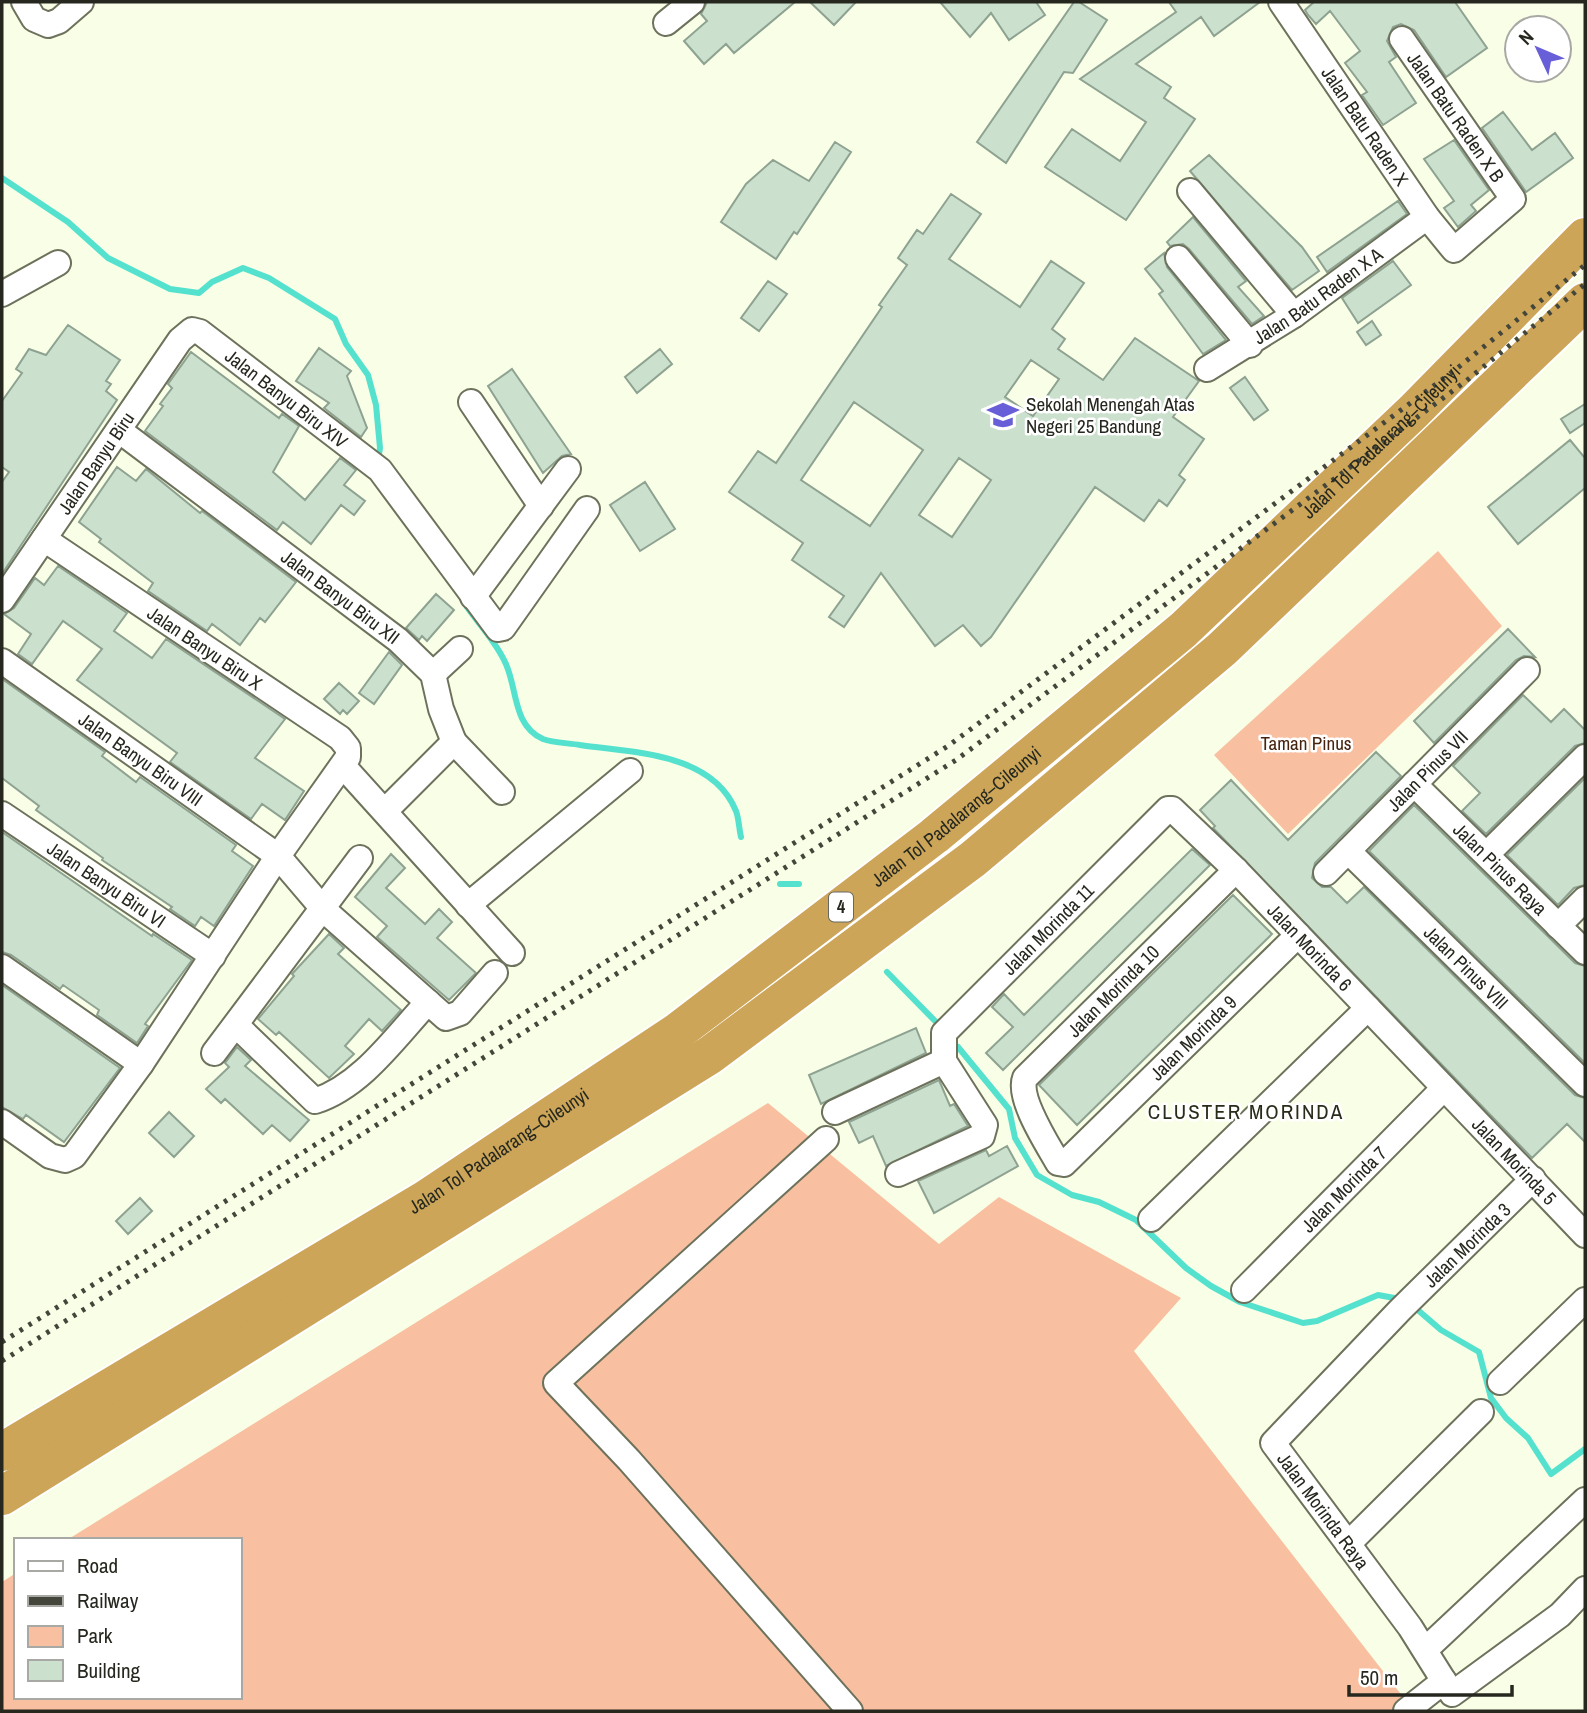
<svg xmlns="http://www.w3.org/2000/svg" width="1587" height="1713" font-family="'Archivo Narrow',sans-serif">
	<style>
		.green { fill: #f8c0a0 }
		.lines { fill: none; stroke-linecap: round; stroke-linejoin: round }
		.stream { stroke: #54e1ce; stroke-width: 6 }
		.building { fill: #cce0ce; stroke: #8ea291; stroke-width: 2; fill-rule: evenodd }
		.minor-casing { stroke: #6d725c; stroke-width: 28 }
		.motorway-casing { stroke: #fff; stroke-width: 42 }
		.minor { stroke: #fff; stroke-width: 24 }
		.motorway { stroke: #cca558; stroke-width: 38 }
		.rail { stroke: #44463b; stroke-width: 5; stroke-dasharray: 3.5 7; stroke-linecap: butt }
		.labels { text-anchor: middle; stroke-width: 5; stroke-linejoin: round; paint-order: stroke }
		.shield { fill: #fff; stroke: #676862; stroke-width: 2 }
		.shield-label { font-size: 18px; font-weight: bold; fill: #26281f }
		.street-label { font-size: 19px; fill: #26281f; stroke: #fff }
		.poi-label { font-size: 19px; fill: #26281f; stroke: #fff; text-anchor: start }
		.park-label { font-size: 19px; fill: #46240f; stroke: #fff }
		.neighbourhood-label { font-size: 21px; letter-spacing: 2px; fill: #282c19; stroke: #fff }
	</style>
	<rect width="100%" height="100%" fill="#f9fee6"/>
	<!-- green -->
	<path class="green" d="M1438,551L1502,626L1288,834L1214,755Z
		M768,1103L939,1244L999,1197L1181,1298L1134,1351L1414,1711H2V1582L16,1573V1697H240V1540H67Z"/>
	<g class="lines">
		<!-- stream -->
		<path class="stream" d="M2,178L68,222L108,258L170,289L199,293L212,282L243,268L269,278L335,319L346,344L368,375L376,405L380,448L378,460
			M467,607C479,624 495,641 504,660C518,685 511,725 543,739C553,743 569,743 580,745C632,753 712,752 736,811C739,819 739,829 741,837
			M780,884H799
			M887,972L937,1023
			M958,1047L1009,1109L1015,1138L1037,1175L1072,1195L1099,1202L1136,1220L1186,1268L1211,1286L1240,1302L1303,1323L1317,1321L1378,1295L1400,1299
			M1412,1305L1441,1330L1479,1352L1491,1398L1506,1418L1528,1438L1551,1474L1585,1449"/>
	</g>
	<!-- building -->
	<path class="building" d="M707,2H795L734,53L726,44L704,64L684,41L707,21L701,14Z
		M810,2H856L834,25Z
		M940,2H1036L1045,15L1009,40L991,13L970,37Z
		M1074,2H1079L1107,20L1073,73L1064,72L1006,163L977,142Z
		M1169,2H1260L1214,36L1201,17L1136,64L1171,87L1164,98L1195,119L1126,220L1045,167L1072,129L1120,161L1146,122L1080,79L1176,12Z
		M1314,2H1455L1487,48L1446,77L1414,30L1401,24L1393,27L1387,41L1396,57L1389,62L1416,103L1383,125L1362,95L1367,92L1345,63L1360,51L1330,11L1316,24L1308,15L1305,10Z
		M1503,112L1532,150L1555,133L1573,158L1526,192L1482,128Z
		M1454,140L1489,190L1471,205L1476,211L1458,227L1444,208L1454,201L1424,159Z
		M835,142L851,152L797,234L794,232L776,259L721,222L746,184L773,160L809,181Z
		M1209,155L1302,247L1319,271L1292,290L1190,171Z
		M951,194L981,214L949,259L1020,307L1051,261L1084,283L1052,329L1065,339L1058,349L1103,380L1135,338L1199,381L1173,417L1204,439L1179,475L1185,480L1167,506L1159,500L1144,521L1095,487L991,637L981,646L963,625L935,646L881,573L844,627L829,617L844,596L792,560L803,543L729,492L758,451L776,463L882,307L879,305L907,265L898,258L917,230L923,234ZM1031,360L1059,379L1033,416L1005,397ZM854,402L923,450L870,526L801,480ZM959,458L991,480L952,537L919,515Z
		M1398,201L1407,214L1327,272L1317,257Z
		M1193,217L1246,281L1238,287L1264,316L1252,324L1189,249L1183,244L1170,246L1167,242Z
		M1164,253L1167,267L1226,340L1203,354L1159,294L1163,291L1145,269Z
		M1393,261L1411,285L1358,323L1342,298Z
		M768,281L787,294L759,331L741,318Z
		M1372,321L1381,335L1366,345L1357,332Z
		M68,325L120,360L106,381L111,384L106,391L117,400L2,574V482L9,472L2,467V401L22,373L16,369L29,349L46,355Z
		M319,348L351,371L347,376L367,428L361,437L324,408L329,403L296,381Z
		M660,349L672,364L637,393L625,377Z
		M191,352L279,418L282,414L299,426L273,472L305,500L340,458L356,470L344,485L365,501L354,515L341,505L311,544L283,522L277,530L145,431L163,406L160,404L172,388L168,384Z
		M512,369L571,454L562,456L543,473L488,386Z
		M1245,377L1268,410L1254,420L1230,388Z
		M1585,404V423L1570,433L1561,419Z
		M1570,440L1585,458V488L1518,544L1488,507Z
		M117,467L136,481L146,469L200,513L202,511L296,582L265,622L260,618L240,645L212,624L207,631L148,591L153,583L99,542L101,539L79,522Z
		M645,482L675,529L640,551L610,505Z
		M58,566L127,613L114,631L152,658L166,639L285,719L255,758L304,791L285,820L262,804L251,819L170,762L177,753L77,680L102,649L63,621L32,664L18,654L31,634L4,614L14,608L35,578L44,585Z
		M436,594L454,610L427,641L422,636L419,640L406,628Z
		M1508,629L1535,657L1524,656L1516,660L1434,743L1414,721Z
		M389,652L402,665L374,704L359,693Z
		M2,679L105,752L102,756L136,782L140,777L236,845L232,851L253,866L214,926L201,917L195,926L170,909L172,907L102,860L103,858L36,810L39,806L2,778Z
		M339,683L359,701L347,714L343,710L340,714L324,699Z
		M1523,695L1551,722L1564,709L1585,730V743L1575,746L1486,834L1462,811L1480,793L1453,766Z
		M1376,752L1401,776L1315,863L1312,878L1322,887H1331L1347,903L1364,887L1575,1095L1585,1098V1142L1567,1124L1532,1158L1213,828L1215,826L1200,810L1231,780L1288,840Z
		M1585,778V885L1574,888L1558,905L1507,855Z
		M1414,805L1575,963L1585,966V1063L1369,851Z
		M2,832L152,936L153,934L192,960L145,1024L148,1026L137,1043L97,1015L99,1010L63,985L60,989L11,955L2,952Z
		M1192,849L1210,865L1003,1070L986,1053L1013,1027L992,1007L1004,994L1024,1015Z
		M391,854L405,868L386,888L425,924L439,909L452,922L437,938L476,973L449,1000L377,937L387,926L355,897Z
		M1233,895L1272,934L1077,1125L1039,1085Z
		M329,934L344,948L338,954L401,1010L382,1031L369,1019L345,1046L354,1054L329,1078L279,1032L276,1035L258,1019L294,976L292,974Z
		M2,985L120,1068L64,1142L26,1115L23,1119L2,1107Z
		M916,1028L926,1053L821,1104L809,1075Z
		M237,1047L251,1060L245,1066L309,1120L290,1141L272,1125L263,1134L225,1099L221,1103L206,1089L229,1067L225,1063Z
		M939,1080L950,1106L954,1104L968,1126L886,1166L873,1136L859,1143L849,1122Z
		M169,1112L194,1136L174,1157L149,1133Z
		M1007,1146L1018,1166L934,1213L918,1181L986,1150L989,1156Z
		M140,1198L152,1211L128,1234L116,1221Z"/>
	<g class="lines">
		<defs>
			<g id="minor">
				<path d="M24,2L34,19L48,25L59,21L81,2"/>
				<path id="s1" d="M1281,2L1427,217L1454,250L1513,199L1402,39"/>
				<path d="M666,23L692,2"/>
				<path d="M1190,191L1294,315"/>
				<path d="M1178,258L1250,345"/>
				<path d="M2,294L58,263"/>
				<path id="s2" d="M1207,369L1294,315L1427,217"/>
				<path d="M471,402L541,506"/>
				<path id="s3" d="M120,431L398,640L433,674L441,709L454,742L393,803"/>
				<path d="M473,597L568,469"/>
				<path id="s4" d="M2,600L180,340L192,330L200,332L380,470L498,629L503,628L587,509"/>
				<path id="s5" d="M2,661L278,856L324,910L446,1018L460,1013L495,973"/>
				<path d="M433,674L460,649"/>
				<path d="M454,742L502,792"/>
				<path d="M344,767L512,953"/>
				<path id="s6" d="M1414,784L1585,952"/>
				<path id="s7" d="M2,814L213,956"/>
				<path id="s8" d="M1348,851L1585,1084"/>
				<path d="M1487,854L1585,757"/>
				<path id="s9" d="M1236,870L1025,1078C1017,1098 1048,1145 1058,1163L1064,1164L1298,935"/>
				<path id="s10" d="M1326,873L1527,670"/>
				<path d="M468,905L630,771"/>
				<path d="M1558,926L1585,899"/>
				<path d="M2,967L141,1064"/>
				<path d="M236,1025L315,1101C362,1086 396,1036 428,1002"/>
				<path d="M214,1053L360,858"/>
				<path id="s11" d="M944,1061V1033L1168,809H1172L1236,870L1585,1235"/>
				<path d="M835,1112L944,1061L985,1125L982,1136L898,1174"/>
				<path d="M2,1122L50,1156L65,1160L74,1156L141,1064L278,856L348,757V748L340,738L44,539"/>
				<path d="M826,1139L556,1383L629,1460L850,1711"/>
				<path id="s12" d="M1533,1179L1400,1310L1273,1443L1410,1627L1452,1694L1560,1615L1585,1589"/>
				<path d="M1151,1219L1368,1008"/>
				<path id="s13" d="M1244,1290L1444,1088"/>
				<path d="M1500,1382L1585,1300"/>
				<path d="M1348,1544L1481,1412"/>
				<path d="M1425,1650L1585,1500"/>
				<path d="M1406,1711L1444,1681"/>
			</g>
			<g id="motorway">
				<path id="s14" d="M2,1452L426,1199L677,1032L934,836L1183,630L1414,411L1585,237"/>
				<path d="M2,1496L710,1055L973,859L1222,649L1585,302"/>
			</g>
		</defs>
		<!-- minor casing -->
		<use href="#minor" class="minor-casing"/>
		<!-- motorway casing -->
		<use href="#motorway" class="motorway-casing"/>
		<!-- minor -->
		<use href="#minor" class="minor"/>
		<!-- motorway -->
		<use href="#motorway" class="motorway"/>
		<!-- rail -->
		<path class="rail" d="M2,1342L948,746L1455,370L1585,265
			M2,1361L956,760L1466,381L1585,284"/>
	</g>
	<!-- icons -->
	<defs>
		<symbol id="school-bare" viewBox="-9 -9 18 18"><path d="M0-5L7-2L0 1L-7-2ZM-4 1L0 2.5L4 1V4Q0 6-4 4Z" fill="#685fd8" stroke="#fff" stroke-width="2.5" paint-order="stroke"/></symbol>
	</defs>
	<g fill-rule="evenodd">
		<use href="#school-bare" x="981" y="393" width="44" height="44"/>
	</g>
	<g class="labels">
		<!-- shield labels -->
		<rect class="shield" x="829" y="892.5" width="24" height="29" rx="5"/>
		<g class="shield-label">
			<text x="841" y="913">4</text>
		</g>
		<!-- street labels -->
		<g class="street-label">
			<text transform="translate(1456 117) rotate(55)" y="7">Jalan Batu Raden X B</text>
			<text dy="7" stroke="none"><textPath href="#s1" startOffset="150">Jalan Batu Raden X</textPath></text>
			<text dy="7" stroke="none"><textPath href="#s2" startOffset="133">Jalan Batu Raden X A</textPath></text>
			<text dy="7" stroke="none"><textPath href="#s4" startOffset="448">Jalan Banyu Biru XIV</textPath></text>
			<text dy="7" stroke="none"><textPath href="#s14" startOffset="1715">Jalan Tol Padalarang–Cileunyi</textPath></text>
			<text dy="7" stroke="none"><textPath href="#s4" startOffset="166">Jalan Banyu Biru</textPath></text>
			<text dy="7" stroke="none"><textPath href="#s3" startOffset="276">Jalan Banyu Biru XII</textPath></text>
			<text transform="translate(205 648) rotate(34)" y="7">Jalan Banyu Biru X</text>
			<text dy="7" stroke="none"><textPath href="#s5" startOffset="170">Jalan Banyu Biru VIII</textPath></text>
			<text dy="7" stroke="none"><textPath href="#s10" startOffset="144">Jalan Pinus VII</textPath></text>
			<text dy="7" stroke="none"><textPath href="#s14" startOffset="1148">Jalan Tol Padalarang–Cileunyi</textPath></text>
			<text dy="7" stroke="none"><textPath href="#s6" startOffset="121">Jalan Pinus Raya</textPath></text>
			<text dy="7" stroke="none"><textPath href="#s7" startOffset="126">Jalan Banyu Biru VI</textPath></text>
			<text dy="7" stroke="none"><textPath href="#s11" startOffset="175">Jalan Morinda 11</textPath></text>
			<text dy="7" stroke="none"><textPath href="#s11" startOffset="544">Jalan Morinda 6</textPath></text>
			<text dy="7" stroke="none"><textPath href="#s8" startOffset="166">Jalan Pinus VIII</textPath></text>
			<text transform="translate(1113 991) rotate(-45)" y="7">Jalan Morinda 10</text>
			<text dy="7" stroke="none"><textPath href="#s9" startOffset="576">Jalan Morinda 9</textPath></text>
			<text dy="7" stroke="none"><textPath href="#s14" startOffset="581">Jalan Tol Padalarang–Cileunyi</textPath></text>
			<text dy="7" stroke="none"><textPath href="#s11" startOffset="840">Jalan Morinda 5</textPath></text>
			<text dy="7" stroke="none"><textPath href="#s13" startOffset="142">Jalan Morinda 7</textPath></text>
			<text transform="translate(1467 1245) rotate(-44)" y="7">Jalan Morinda 3</text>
			<text dy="7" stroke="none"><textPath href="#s12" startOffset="455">Jalan Morinda Raya</textPath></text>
		</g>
		<!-- poi labels -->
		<g class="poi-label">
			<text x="1026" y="411">Sekolah Menengah Atas<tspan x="1026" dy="22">Negeri 25 Bandung</tspan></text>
		</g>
		<!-- park labels -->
		<g class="park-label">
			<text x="1306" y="750">Taman Pinus</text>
		</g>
		<!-- neighbourhood labels -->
		<g class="neighbourhood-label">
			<text x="1246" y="1119">CLUSTER MORINDA</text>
		</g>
	</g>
	<!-- border -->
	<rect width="1587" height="1713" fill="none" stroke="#26281f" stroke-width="7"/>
	<!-- legend -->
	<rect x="14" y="1538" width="228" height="161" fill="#ffffff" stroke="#a8a9a5" stroke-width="2"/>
	<rect x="28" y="1561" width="35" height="10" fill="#ffffff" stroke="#a8a9a5" stroke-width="2"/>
	<text x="77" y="1573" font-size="21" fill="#26281f">Road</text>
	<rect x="28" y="1596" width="35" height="10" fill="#44463b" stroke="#a8a9a5" stroke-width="2"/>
	<text x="77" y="1608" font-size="21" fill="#26281f">Railway</text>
	<rect x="28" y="1626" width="35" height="21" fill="#f8c0a0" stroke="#a8a9a5" stroke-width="2"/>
	<text x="77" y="1643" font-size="21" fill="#26281f">Park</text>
	<rect x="28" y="1660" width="35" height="21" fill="#cce0ce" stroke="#a8a9a5" stroke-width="2"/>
	<text x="77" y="1678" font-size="21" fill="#26281f">Building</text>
	<!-- north arrow -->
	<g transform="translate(1538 49) rotate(314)"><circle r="33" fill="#ffffff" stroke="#a8a9a5" stroke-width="2"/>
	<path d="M0-5L12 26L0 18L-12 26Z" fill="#685fd8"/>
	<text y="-10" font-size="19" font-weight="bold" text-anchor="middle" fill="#26281f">N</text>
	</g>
	<!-- scale -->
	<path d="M1349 1685v10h163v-10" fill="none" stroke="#26281f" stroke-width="3.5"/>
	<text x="1360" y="1685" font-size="21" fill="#26281f" stroke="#ffffff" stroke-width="5" paint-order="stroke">50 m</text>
</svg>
